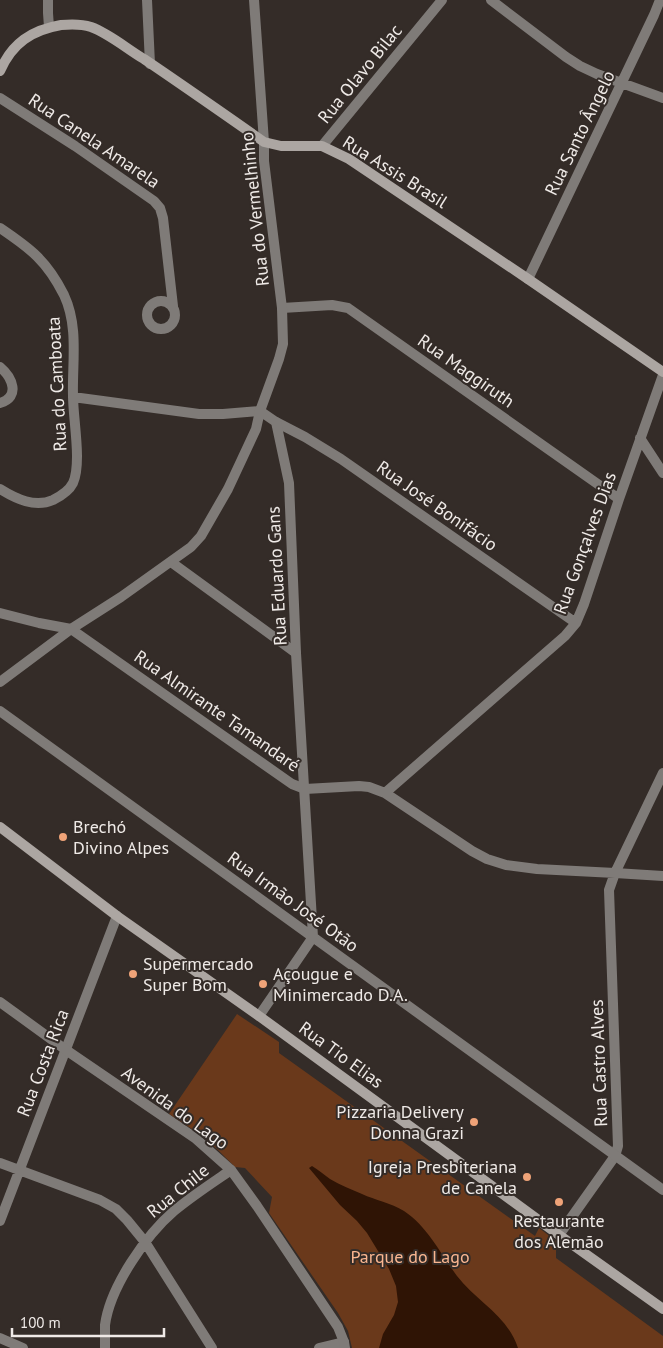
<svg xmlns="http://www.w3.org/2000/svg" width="663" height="1348" font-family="'PT Sans',sans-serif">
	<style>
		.green { fill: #6a391b }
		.water { fill: #2f1405 }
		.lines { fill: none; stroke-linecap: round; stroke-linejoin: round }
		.minor { stroke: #7f7b78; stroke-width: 10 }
		.tertiary { stroke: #7f7b78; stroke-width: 10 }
		.secondary { stroke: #aca6a2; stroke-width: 10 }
		.poi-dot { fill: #efa378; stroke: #342c28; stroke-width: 2 }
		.labels { text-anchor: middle; stroke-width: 4; stroke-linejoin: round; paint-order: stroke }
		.street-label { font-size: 18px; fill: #efeae7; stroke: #342c28 }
		.poi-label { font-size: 18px; fill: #efeae7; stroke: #342c28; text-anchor: start }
		.park-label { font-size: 18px; fill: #fab690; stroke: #342c28 }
	</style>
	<rect width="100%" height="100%" fill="#342c28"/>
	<!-- green -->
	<path class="green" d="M237,1014L279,1042V1053L535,1236L539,1228L556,1241V1258L663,1336V1348H352L348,1331L338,1313L269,1213L272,1197L245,1168L235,1167L218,1150L198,1133L169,1114Z"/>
	<!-- water -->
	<path class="water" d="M312,1166C319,1170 324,1175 330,1179C340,1185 351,1189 362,1194C375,1200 391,1203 404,1211C428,1227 440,1253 457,1276C477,1302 507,1315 518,1348H379L383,1334L394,1315L398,1302L396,1286L389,1269L367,1233L357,1221L340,1205L309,1168Z"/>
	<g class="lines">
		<!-- minor -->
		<path class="minor" d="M48,0V13L49,27
			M147,0L150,64
			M254,0L264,142
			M491,0L566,57L580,66L597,74L663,98
			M0,98L75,146L154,201L160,208L163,218L173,306
			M322,146L442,0
			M0,228C31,249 47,261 64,295C79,327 72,363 73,396C73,419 82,463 73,483C69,491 61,496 53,500C35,508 16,499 0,489
			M528,279L654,15L660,0
			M147 315a14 14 0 1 1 28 0a14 14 0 1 1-28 0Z
			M282,308L332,305L348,308L619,499
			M0,367C12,377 21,397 0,403
			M73,397L199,414H223L260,411
			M276,422L305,437L341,459L576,623
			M640,438L663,473
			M171,562L296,653
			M0,613L39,623L71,629L292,784L305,789L359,786L369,787L385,793L472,851L487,859L506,865L537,869L615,873L663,876
			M385,793L565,636L576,623L584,604L619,499L663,375
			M0,1163L100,1200L116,1209L127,1220L145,1242L212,1348
			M0,1221L117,916
			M559,1235L615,1156L618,1146L609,890L615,873L663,773
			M0,1338L23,1348
			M105,1348C105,1340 105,1332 105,1325C110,1287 146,1235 174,1211C192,1196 212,1183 231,1170
			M319,1348L344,1342"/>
		<!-- tertiary -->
		<path class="tertiary" d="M260,411L276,422L289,483L296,653L313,937
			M0,682L71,629L121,597L191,547L201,536L228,489L256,429L260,411L279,359L283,344L282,308L264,161V142
			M0,711L663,1190
			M0,1002L66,1050L195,1138L231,1170L257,1206L338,1327L344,1342L345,1348
			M259,1016L313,937"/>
		<!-- secondary -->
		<path class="secondary" d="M0,71C12,43 32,30 61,25C71,24 82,24 91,27C110,34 127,49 144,59C184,86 224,114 264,142L281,146H322L349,159L528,279L663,372
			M0,827L117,916L259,1016L559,1235L663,1309"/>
	</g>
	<!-- markers -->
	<g class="poi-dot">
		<circle cx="63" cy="837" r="5"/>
		<circle cx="133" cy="974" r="5"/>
		<circle cx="263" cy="984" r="5"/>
		<circle cx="474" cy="1122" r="5"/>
		<circle cx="527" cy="1177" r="5"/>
		<circle cx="559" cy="1202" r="5"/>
	</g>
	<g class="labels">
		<!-- street labels -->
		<g class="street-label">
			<text transform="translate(360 74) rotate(-51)" y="6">Rua Olavo Bilac</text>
			<text transform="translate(580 133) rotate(-64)" y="6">Rua Santo Ângelo</text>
			<text transform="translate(94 141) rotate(34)" y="6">Rua Canela Amarela</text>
			<text transform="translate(395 172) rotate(32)" y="6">Rua Assis Brasil</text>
			<text transform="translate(255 209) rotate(-96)" y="6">Rua do Vermelhinho</text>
			<text transform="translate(466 371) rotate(35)" y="6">Rua Maggiruth</text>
			<text transform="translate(57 384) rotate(-93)" y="6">Rua do Camboata</text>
			<text transform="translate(437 506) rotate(35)" y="6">Rua José Bonifácio</text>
			<text transform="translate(585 543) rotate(-70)" y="6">Rua Gonçalves Dias</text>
			<text transform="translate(277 576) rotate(-93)" y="6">Rua Eduardo Gans</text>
			<text transform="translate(217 711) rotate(35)" y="6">Rua Almirante Tamandaré</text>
			<text transform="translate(293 902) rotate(36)" y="6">Rua Irmão José Otão</text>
			<text transform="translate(341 1055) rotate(36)" y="6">Rua Tio Elias</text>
			<text transform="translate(43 1063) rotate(-69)" y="6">Rua Costa Rica</text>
			<text transform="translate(599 1063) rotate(-92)" y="6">Rua Castro Alves</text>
			<text transform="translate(175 1108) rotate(36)" y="6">Avenida do Lago</text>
			<text transform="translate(178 1191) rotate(-39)" y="6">Rua Chile</text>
		</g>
		<!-- poi labels -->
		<g class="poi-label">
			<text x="73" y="833">Brechó<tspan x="73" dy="21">Divino Alpes</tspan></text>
			<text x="143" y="970">Supermercado<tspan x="143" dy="21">Super Bom</tspan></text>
			<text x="273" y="980">Açougue e<tspan x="273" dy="21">Minimercado D.A.</tspan></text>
			<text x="464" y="1118" text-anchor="end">Pizzaria Delivery<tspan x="464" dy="21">Donna Grazi</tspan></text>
			<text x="517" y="1173" text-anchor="end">Igreja Presbiteriana<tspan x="517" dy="21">de Canela</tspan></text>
			<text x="559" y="1227" text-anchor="middle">Restaurante<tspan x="559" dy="21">dos Alemão</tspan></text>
		</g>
		<!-- park labels -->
		<g class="park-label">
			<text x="410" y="1263">Parque do Lago</text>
		</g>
	</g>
	<!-- scale -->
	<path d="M12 1328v8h152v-8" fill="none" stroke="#efeae7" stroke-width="2.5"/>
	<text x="20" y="1328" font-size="15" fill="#efeae7" stroke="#342c28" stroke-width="4" paint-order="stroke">100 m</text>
</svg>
